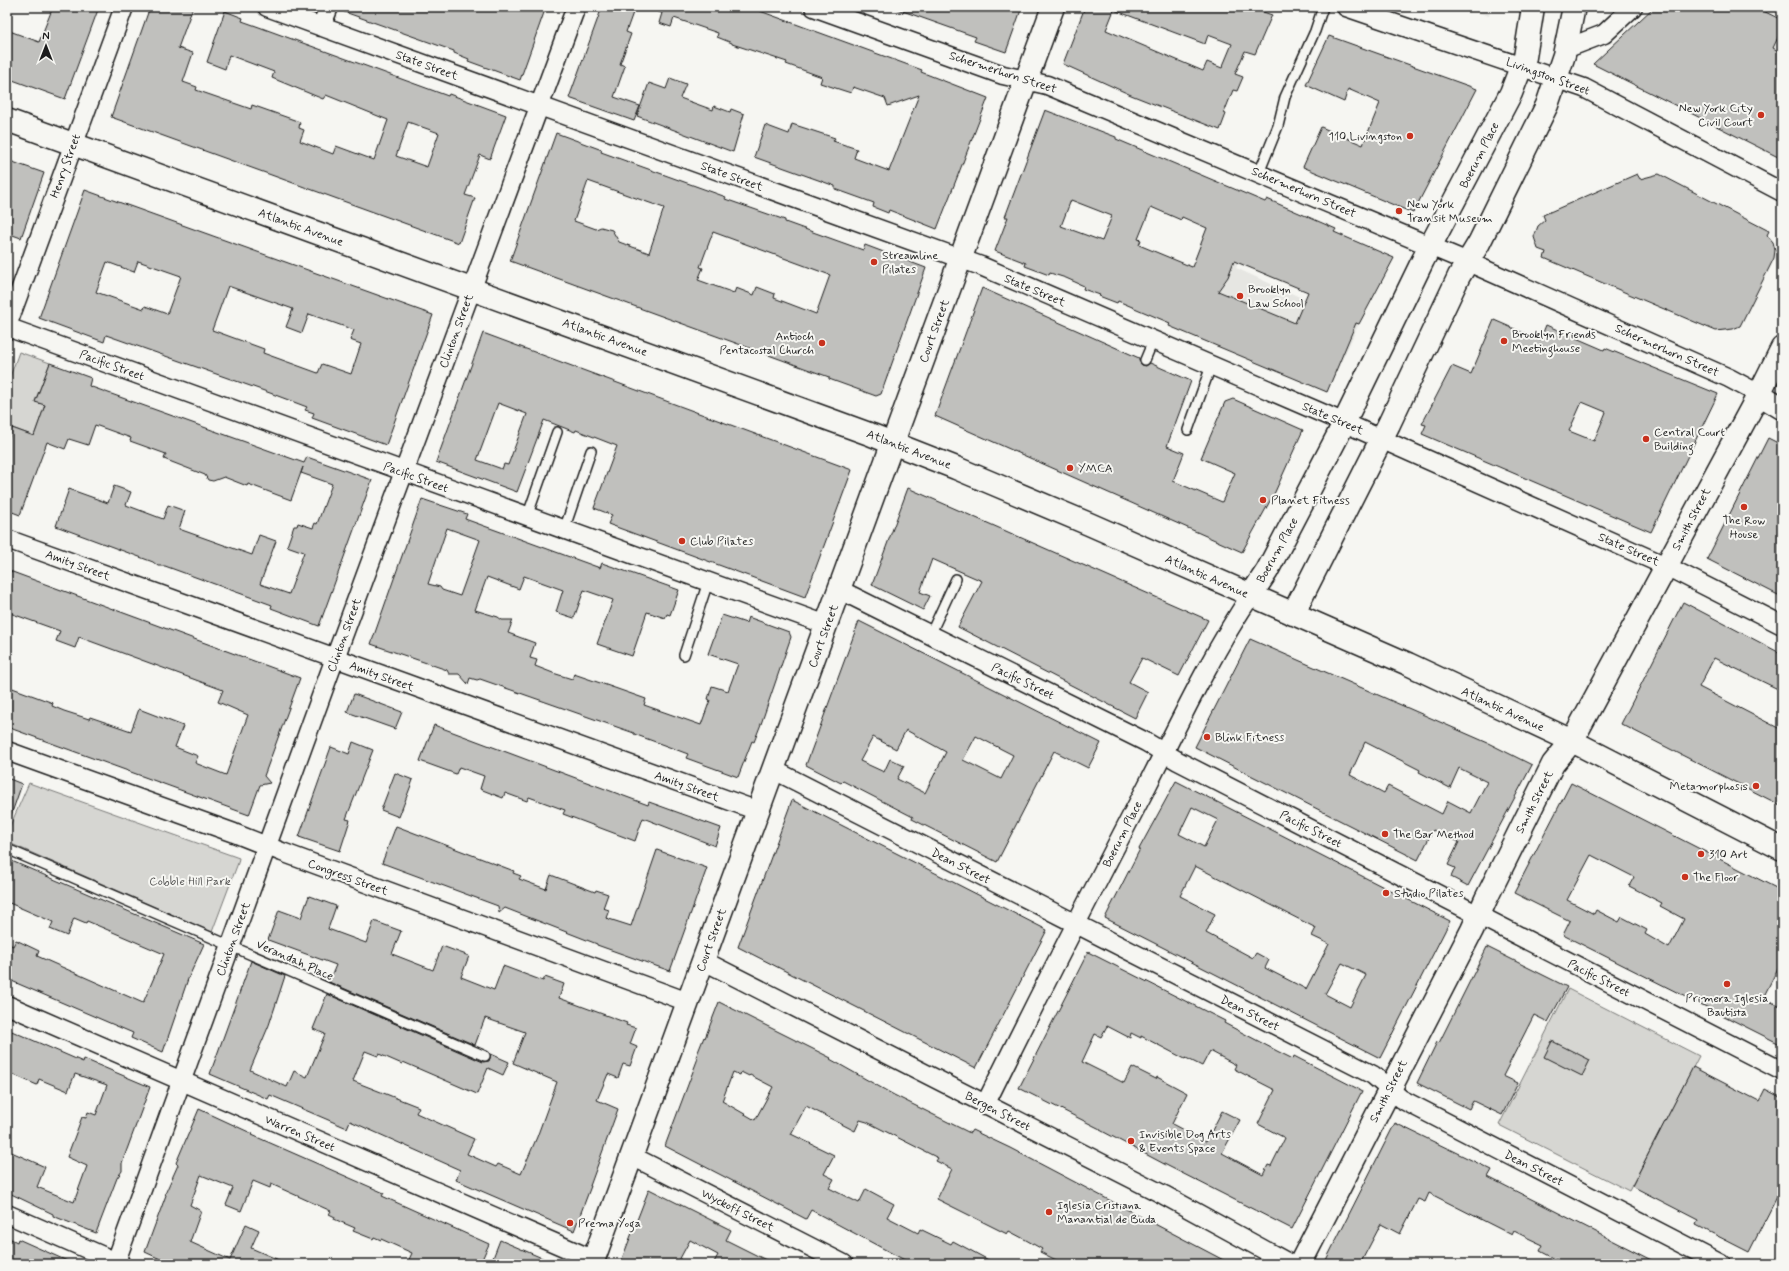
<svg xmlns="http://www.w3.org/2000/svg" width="1789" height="1271" font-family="Mynerve,sans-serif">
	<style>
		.built { fill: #e6e6e2 }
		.green { fill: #d6d6d2; stroke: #797977 }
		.building { fill: #c0c0bd; stroke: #1c1c1c; fill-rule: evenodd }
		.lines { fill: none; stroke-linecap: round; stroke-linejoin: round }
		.service-casing { stroke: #1c1c1c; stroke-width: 12 }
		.minor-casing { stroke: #1c1c1c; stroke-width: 21 }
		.tertiary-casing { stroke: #1c1c1c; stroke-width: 25 }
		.secondary-casing { stroke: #1c1c1c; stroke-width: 25 }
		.primary-casing { stroke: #1c1c1c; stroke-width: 25 }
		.service { stroke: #f6f6f2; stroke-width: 9 }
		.minor { stroke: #f6f6f2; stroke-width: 18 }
		.tertiary { stroke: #f6f6f2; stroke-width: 22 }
		.secondary { stroke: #f6f6f2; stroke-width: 22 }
		.primary { stroke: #f6f6f2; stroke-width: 22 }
		.poi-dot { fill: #c8321e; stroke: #f6f6f2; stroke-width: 1.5 }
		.labels { text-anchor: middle; stroke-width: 4; stroke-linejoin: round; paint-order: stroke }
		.street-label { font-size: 12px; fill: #1c1c1c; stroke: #f6f6f2 }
		.poi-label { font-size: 12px; fill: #1c1c1c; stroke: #f6f6f2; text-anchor: start }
		.park-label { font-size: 12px; fill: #545453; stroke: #f6f6f2 }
	</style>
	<rect width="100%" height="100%" fill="#f6f6f2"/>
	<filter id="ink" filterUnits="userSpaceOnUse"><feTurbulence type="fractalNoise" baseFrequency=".025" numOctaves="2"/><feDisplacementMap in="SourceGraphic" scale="8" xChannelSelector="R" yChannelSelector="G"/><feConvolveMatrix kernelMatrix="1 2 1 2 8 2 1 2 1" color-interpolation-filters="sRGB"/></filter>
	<g filter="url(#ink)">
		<!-- built -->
		<path class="built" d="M1462,7H1491L1489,16Z
			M1204,234L1243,249L1236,268L1359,324L1327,392L1169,326Z"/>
		<!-- green -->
		<path class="green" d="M19,352L50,363L35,401L45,405L34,436L7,426V385Z
			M29,783L239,858L238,863L212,932L7,842V833Z
			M1568,989L1699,1056L1629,1191L1499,1125Z"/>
		<!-- building -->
		<path class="building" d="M53,7H99L65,99L7,78V30L39,42Z
			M150,7H193L178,48L193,53L183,82L197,87L196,90L251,109L252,105L300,122L299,128L304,130L300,141L333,154L336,146L374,160L388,120L326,95L323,99L272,78L274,72L229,55L225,69L207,62L225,11L243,18L242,21L259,27L448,96L449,94L506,115L490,159L480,155L465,195L475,198L459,243L111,117ZM408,122L439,133L427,167L396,156Z
			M339,7H546L520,80L468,61L469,59L454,53V51L339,10Z
			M602,7H635L626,32L631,34L620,64L625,66L614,97L640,106L634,121L569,98Z
			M650,7H749L922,70L921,72L988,98L937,229L889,210L888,213L873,207L874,203L835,189V186L754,157L765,125L789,134L792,124L835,138L833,141L857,149L854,158L889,171L919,95L888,106L885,98L853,87L851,93L820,83L822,77L786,64L787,62L732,44V43L717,37L718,33L674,18L671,27L659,23L662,13L650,9Z
			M897,7H1022L1006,52L974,41L976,37L897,9Z
			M1085,7H1249L1272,15L1255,54L1245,51L1235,74L1243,77L1237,91L1233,90L1224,113L1226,114L1220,130L1131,95L1063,64ZM1114,10L1205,44L1208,35L1232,44L1222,68L1207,62L1203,71L1106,30Z
			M1654,7H1755L1782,20V29L1773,48L1782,53V159L1593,64Z
			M1329,36L1477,89L1413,213L1303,167L1321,127L1363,145L1380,103L1348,89L1344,102L1306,85Z
			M670,78L686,84L680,98L713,110L714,106L730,112L731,109L744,114L733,152L637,116L649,83L666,89Z
			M1045,110L1116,137V139L1265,202L1267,199L1336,229L1334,232L1394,258L1359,324L1356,323L1327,392L1169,326L1170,323L1118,301L1117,303L1099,296L1100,295L1083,289L1084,286L1066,278L1050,273L1049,275L1025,266L1026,263L995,251L1008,217H1005ZM1071,200L1112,216L1102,241L1061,226ZM1151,207L1181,220L1182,217L1207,228L1192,267L1139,245L1141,240L1138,239ZM1234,261L1308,292L1295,323L1218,291L1228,277Z
			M556,133L602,150L601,152L726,197L725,199L785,220V222L863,250L865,245L926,268L881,394L876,396L829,379V377L510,261ZM588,181L664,208L649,253L619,242L612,230L601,227L596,229L574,221ZM713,232L830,275L816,314L774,298L775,294L757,287L754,295L736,288L734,293L698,280L703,268L700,267Z
			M7,160L44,173L21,238L7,233Z
			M1637,174L1640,179L1659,174L1769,231L1767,235L1773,242L1775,250L1774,258L1740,326L1733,329L1716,331L1544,258L1546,252L1538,249L1534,237L1538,226L1545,220L1543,215Z
			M85,190L433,315L386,445L312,418L314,413L305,410L307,407L270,393L106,335L104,342L39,318ZM138,261L181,276L167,314L145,306L144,309L96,292L107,262L134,272ZM228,286L293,309L286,327L302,333L309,314L354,330L350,340L361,344L351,374L322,364L318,373L263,353L264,349L212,330Z
			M982,288L1139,358V361L1142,365L1146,366L1150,363L1191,381L1167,446L1184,453L1173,481L1222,502L1235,473L1201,458L1225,402L1233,399L1303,430L1275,492L1242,552L935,416Z
			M1494,320L1540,340L1546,325L1604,350L1605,348L1718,394L1651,532L1422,434L1426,425L1422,424L1452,366L1471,374ZM1582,402L1606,412L1594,441L1569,431Z
			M483,333L852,470L805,597L608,524L612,515L594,508L617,446L576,430L575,432L544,420L517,492L436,462ZM498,403L527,414L508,465L504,464L502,469L477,460Z
			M50,363L91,378L89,386L304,463L307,457L372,480L319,626L271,608L272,605L165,566H158L153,562L56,526L69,489L108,503L114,486L131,492L126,505L163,519L168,505L185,511L179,529L252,555L259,535L276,541L260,584L289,594L304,552L287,546L294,526H297L298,523L313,528L315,523L317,524L332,484L301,473L303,467L291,500L248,484L247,486L224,477L213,481L208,480L205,475L164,459L166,454L130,441L131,438L95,425L88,445L69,439L65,449L47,442L20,515L7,510V443L12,428L34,436L45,405L35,402Z
			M1768,438L1782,445V597L1707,559Z
			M908,488L1208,620L1179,676L1142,658L1129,682L1148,692L1135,718L958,627L982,581L932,559L920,592L930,596L923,610L872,585Z
			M422,499L467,514L465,519L600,568L602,563L679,590L670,615L667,614L665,618L647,612L632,656L597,644L613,600L584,590L574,618L556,612L563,590L524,576L519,589L487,577L475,610L498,617L502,620H513L508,633L535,643L530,658L537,660L535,666L553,673L572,679L574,674L609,686L646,699L644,705L701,725L710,700L708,699L712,686L728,691L738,664L708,654L722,615L746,623L748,617L789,632L791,637L761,724L754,742L752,741L738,777L686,758L688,754L634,734V733L480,679L477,680L470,678L468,684L459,674H449L447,670L371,644ZM447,528L480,540L460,596L442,590L440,587L428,584Z
			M7,570L300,678L264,776L270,783L260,785L249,815L7,727V686L53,703L52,706L64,711L89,719L90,717L131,731L139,709L183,726L175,747L198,756L195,763L226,775L248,715L218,702L223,690L79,637L75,648L56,641L60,631L7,612Z
			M1683,602L1782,654V691L1714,658L1699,687L1782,730V806L1621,724Z
			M859,621L1101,743L1088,768L1054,751L997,862L912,819L913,817L843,781L841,783L806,765ZM906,730L946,752L925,793L897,779L904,766L890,759L884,772L860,761L873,737L896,749ZM976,736L1013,755L1001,779L963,760Z
			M1250,639L1488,743L1532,765L1468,886L1451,877L1455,868L1448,865L1459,842L1433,830L1418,860L1195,747ZM1365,742L1420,770L1419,772L1450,788L1459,768L1487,782L1471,813L1448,801L1442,814L1388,786L1384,793L1350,775Z
			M354,694L402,712L395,729L347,712Z
			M434,725L648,805L649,802L721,828L715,846L643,818L635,841L563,814L565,810L529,797L527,801L505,793L503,798L480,789L484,776L459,767L456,774L420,761Z
			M353,742L373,750L346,819L350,820L340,851L299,837L331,747L349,754Z
			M395,773L413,780L399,817L381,810Z
			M7,778L22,784L9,821H7Z
			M1176,781L1450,921L1380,1058L1105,918L1140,849H1139ZM1192,807L1218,820L1204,847L1179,834ZM1195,866L1316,928L1312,936L1329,944L1306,989L1265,968L1269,960L1256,953L1253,958L1206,933L1215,914L1180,896ZM1342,963L1366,975L1350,1007L1325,994Z
			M1571,783L1782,891V960L1763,998L1782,1007V1045L1563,935L1570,921L1514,893ZM1591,855L1634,877L1629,886L1662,903L1660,906L1684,919L1669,948L1645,934L1647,930L1622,917L1619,922L1596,910L1594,914L1567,900Z
			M792,800L1047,930L976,1068L738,947Z
			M396,826L514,871L513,873L521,876L519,879L546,889L551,875L595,892L596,890L608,894L603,908L609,910L606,918L631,926L657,850L707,868L670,971L597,945V944L505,908L499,913L498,906L382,863Z
			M7,859L204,944L188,979L163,1052L131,1038L133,1033L7,979V943L13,946L16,940L39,951L37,956L143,1003L164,954L87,921L86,923L74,918L67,936L50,929L53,922L7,902Z
			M309,896L336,906L328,929L366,943L374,921L401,931L392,954L433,970L442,946L469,956L461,977L494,990L503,966L543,981L545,977L564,984L559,998L627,1023L626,1025L636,1028L630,1044L637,1047L630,1066L623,1064L618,1078L608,1074L597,1100L618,1109L590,1186H591L574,1231L456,1180L460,1170L350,1121L347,1128L270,1095L268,1099L210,1074L251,961L285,976L269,1025L250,1070L287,1087L294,1071L307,1077L325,1034L313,1029L327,994L483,1062L489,1061L491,1054L509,1062L503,1075L488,1068L477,1094L403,1062L402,1064L379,1054L378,1056L365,1051L353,1081L419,1107L416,1113L474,1139L467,1154L496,1167L498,1164L521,1174L537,1137L557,1082L513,1063L525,1032L485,1018L475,1045L329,982L336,965L268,940L279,910L301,918Z
			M1487,947L1567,987L1548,1022L1534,1015L1503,1076L1518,1083L1502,1115L1473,1101L1469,1109L1417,1083L1437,1042L1439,1043Z
			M1088,952L1225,1021L1224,1023L1277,1051L1293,1059L1294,1056L1362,1091L1292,1229L1168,1166L1100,1130V1129L1019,1088ZM1107,1026L1130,1038L1131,1033L1141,1038V1036L1185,1059L1186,1058L1202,1066L1210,1051L1236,1065L1234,1069L1275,1090L1258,1124L1285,1138L1271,1166L1268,1165L1263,1175L1222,1153L1240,1120L1222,1111L1206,1142L1172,1124L1187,1093L1157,1077L1156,1079L1132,1067L1124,1083L1082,1062L1095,1034L1101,1037Z
			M719,1002L831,1058L830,1059L894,1095L970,1133L972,1130L1010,1148L1231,1264H1064L1040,1252L1042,1249L1026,1240L1009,1231L1007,1234L937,1199L952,1169L936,1161L938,1158L867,1122L860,1120L855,1131L806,1106L791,1134L834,1155L824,1174L834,1179L829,1188L859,1203L866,1189L894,1204L887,1217L918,1233L920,1229L951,1244L953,1241L996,1264H912L811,1210L806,1219L665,1146L698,1058L696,1057L704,1037L705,1038ZM733,1072L740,1075L741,1072L749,1076L750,1075L773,1087L755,1120L722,1101Z
			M7,1029L83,1062L84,1059L150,1087L122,1163V1171L117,1178L96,1233L53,1216V1214L7,1192V1150L45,1167L37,1187L74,1202L87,1166L67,1157L82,1117L86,1118L88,1112L96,1115L107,1085L75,1074L68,1091L39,1079L37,1085L7,1072Z
			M1552,1041L1590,1060L1582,1076L1544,1057Z
			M1693,1067L1759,1101L1765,1089L1782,1098V1187L1749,1252L1696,1225L1698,1220L1632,1186Z
			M199,1109L253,1134L252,1135L384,1193L382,1196L489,1244L480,1264H407L412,1253L381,1239V1240L374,1237L373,1239L353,1231L355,1228L334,1219L335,1217L329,1214L331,1211L271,1184L270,1188L253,1181L241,1211L226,1205L233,1188L201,1175L190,1205L201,1211L190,1242L230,1260L246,1224L259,1230L251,1248L288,1264H171L145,1252L166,1195L165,1194L178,1165L176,1163Z
			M1395,1123L1492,1170L1488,1177L1659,1264H1565L1540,1251L1543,1245L1528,1238L1514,1231L1512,1235L1429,1193L1425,1202L1418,1199L1400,1234L1381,1224L1360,1264H1334L1326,1260Z
			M649,1189L731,1230L726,1240L774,1264H713L718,1255L690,1240L677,1264H620Z
			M7,1237L17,1242L18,1239L74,1264H7Z
			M500,1240L556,1264H510L493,1258Z"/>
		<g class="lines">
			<defs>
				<path id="service" d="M1259,173L1278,126L1285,97L1315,31L1323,7
					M1145,360L1153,341
					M1188,430L1211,366
					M527,517L557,432
					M564,530L591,451
					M930,635L956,579
					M684,655L708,582
					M7,849L485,1056"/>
				<path id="minor" d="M267,7L981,266L1345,423L1666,566L1782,625
					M814,7L1003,75L1047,85L1468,262L1729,378L1759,394
					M1346,7L1584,88L1782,192
					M321,27L329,7
					M1565,49L1604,34L1633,7
					M7,326L124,7
					M7,327L827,625
					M7,539L758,811
					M840,590L1146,742L1178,761L1782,1071
					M7,751L234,833L282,852L688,1002
					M774,770L1373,1075L1401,1099L1721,1264
					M704,961L1164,1195L1290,1264
					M7,1005L594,1260
					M985,1105C1038,997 1093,890 1148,784C1180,721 1212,653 1251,595
					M632,1156L844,1264
					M7,1214L121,1264
					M115,1264L335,658L576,7"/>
				<path id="tertiary" d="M1759,394L1782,348
					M592,1264L893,442
					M1300,1264L1472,930L1486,899L1553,764L1572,741"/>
				<path id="secondary" d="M893,442L1053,7
					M1572,741L1759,394L1782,408"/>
				<path id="primary" d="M7,120L872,435L956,468L1089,524L1408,664L1572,741L1782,849
					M1251,595L1267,571L1337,437L1423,260L1511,93L1525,57L1533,7
					M1293,614L1389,424L1459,276L1479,243L1547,105L1564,55L1574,7"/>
			</defs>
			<!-- service casing -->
			<use href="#service" class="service-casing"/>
			<!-- minor casing -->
			<use href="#minor" class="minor-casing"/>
			<!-- tertiary casing -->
			<use href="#tertiary" class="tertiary-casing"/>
			<!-- secondary casing -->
			<use href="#secondary" class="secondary-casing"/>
			<!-- primary casing -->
			<use href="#primary" class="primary-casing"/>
			<!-- service -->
			<use href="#service" class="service"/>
			<!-- minor -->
			<use href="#minor" class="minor"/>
			<!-- tertiary -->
			<use href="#tertiary" class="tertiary"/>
			<!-- secondary -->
			<use href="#secondary" class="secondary"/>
			<!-- primary -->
			<use href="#primary" class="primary"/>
		</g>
	</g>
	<!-- markers -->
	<g class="poi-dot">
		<circle cx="1761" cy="115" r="4"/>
		<circle cx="1410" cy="136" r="4"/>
		<circle cx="1399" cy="211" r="4"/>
		<circle cx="874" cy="262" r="4"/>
		<circle cx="1240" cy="296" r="4"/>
		<circle cx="1504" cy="341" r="4"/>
		<circle cx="822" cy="343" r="4"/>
		<circle cx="1646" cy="439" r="4"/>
		<circle cx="1070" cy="468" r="4"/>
		<circle cx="1263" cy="500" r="4"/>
		<circle cx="1744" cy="507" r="4"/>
		<circle cx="682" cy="541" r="4"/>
		<circle cx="1207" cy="737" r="4"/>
		<circle cx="1756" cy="786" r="4"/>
		<circle cx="1385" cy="834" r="4"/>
		<circle cx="1701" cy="854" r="4"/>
		<circle cx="1685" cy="877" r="4"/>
		<circle cx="1386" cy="893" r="4"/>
		<circle cx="1727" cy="984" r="4"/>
		<circle cx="1131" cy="1141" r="4"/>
		<circle cx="1049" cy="1212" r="4"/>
		<circle cx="570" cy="1223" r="4"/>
	</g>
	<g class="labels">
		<!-- street labels -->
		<g class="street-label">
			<text transform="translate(427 65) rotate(20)" y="4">State Street</text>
			<text transform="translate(1003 72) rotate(18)" y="4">Schermerhorn Street</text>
			<text transform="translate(1548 76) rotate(20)" y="4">Livingston Street</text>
			<text transform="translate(1479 155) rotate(-63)" y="4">Boerum Place</text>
			<text transform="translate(65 166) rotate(-70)" y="4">Henry Street</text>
			<text transform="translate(732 176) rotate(20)" y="4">State Street</text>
			<text transform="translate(1304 192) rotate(23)" y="4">Schermerhorn Street</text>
			<text transform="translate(301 227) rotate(20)" y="4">Atlantic Avenue</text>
			<text transform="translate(1035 290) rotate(23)" y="4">State Street</text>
			<text transform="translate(456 331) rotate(-70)" y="4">Clinton Street</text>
			<text transform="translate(934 331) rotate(-70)" y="4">Court Street</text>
			<text transform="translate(605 337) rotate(20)" y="4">Atlantic Avenue</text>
			<text transform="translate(1667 350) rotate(24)" y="4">Schermerhorn Street</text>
			<text transform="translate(112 365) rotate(20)" y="4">Pacific Street</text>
			<text transform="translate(1333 418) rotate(23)" y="4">State Street</text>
			<text transform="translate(909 449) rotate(21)" y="4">Atlantic Avenue</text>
			<text transform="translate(416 477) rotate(20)" y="4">Pacific Street</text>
			<text transform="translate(1691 519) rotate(-62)" y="4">Smith Street</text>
			<text transform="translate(1629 549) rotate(24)" y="4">State Street</text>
			<text transform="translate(1277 550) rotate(-61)" y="4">Boerum Place</text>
			<text transform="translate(78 565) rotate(20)" y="4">Amity Street</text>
			<text transform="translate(1207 576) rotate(24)" y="4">Atlantic Avenue</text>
			<text transform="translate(344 635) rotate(-70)" y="4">Clinton Street</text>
			<text transform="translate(823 636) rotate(-70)" y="4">Court Street</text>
			<text transform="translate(382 676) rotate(20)" y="4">Amity Street</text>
			<text transform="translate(1023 681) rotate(26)" y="4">Pacific Street</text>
			<text transform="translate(1503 709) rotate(25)" y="4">Atlantic Avenue</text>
			<text transform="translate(687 786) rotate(20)" y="4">Amity Street</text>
			<text transform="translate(1534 802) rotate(-63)" y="4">Smith Street</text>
			<text transform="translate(1311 829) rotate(27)" y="4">Pacific Street</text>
			<text transform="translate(1122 834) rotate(-63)" y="4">Boerum Place</text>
			<text transform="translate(961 866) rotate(27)" y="4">Dean Street</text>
			<text transform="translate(348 877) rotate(20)" y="4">Congress Street</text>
			<text transform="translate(233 939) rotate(-70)" y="4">Clinton Street</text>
			<text transform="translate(711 940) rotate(-70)" y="4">Court Street</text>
			<text transform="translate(295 960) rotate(24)" y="4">Verandah Place</text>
			<text transform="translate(1599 978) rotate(27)" y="4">Pacific Street</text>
			<text transform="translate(1250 1013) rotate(27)" y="4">Dean Street</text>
			<text transform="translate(1388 1091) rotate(-63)" y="4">Smith Street</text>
			<text transform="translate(998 1111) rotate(27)" y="4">Bergen Street</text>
			<text transform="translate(300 1133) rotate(23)" y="4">Warren Street</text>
			<text transform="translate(1534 1168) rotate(27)" y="4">Dean Street</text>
			<text transform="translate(738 1210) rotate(27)" y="4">Wyckoff Street</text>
		</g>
		<!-- poi labels -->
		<g class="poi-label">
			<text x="1753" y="112" text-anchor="end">New York City<tspan x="1753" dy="14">Civil Court</tspan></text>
			<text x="1402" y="140" text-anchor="end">110 Livingston</text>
			<text x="1407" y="208">New York<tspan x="1407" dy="14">Transit Museum</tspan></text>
			<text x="882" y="259">Streamline<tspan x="882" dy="14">Pilates</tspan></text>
			<text x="1248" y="293">Brooklyn<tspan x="1248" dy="14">Law School</tspan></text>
			<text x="1512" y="338">Brooklyn Friends<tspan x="1512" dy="14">Meetinghouse</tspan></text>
			<text x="814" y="340" text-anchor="end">Antioch<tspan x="814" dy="14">Pentacostal Church</tspan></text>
			<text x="1654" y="436">Central Court<tspan x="1654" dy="14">Building</tspan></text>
			<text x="1078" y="472">YMCA</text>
			<text x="1271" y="504">Planet Fitness</text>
			<text x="1744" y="524" text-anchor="middle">The Row<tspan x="1744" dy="14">House</tspan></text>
			<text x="690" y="545">Club Pilates</text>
			<text x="1215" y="741">Blink Fitness</text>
			<text x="1748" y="790" text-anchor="end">Metamorphosis</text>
			<text x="1393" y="838">The Bar Method</text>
			<text x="1709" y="858">310 Art</text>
			<text x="1693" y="881">The Floor</text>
			<text x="1394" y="897">Studio Pilates</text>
			<text x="1727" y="1002" text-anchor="middle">Primera Iglesia<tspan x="1727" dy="14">Bautista</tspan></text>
			<text x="1139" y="1138">Invisible Dog Arts<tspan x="1139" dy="14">&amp; Events Space</tspan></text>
			<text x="1057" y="1209">Iglesia Cristiana<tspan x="1057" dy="14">Manantial de Buda</tspan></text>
			<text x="578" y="1227">Prema Yoga</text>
		</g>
		<!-- park labels -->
		<g class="park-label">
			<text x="190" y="885">Cobble Hill Park</text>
		</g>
	</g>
	<!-- margin -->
	<rect width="1789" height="1271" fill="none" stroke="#f6f6f2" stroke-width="24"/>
	<rect x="12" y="12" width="1765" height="1247" fill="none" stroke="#1c1c1c" stroke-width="1.5" filter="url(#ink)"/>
	<!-- north arrow -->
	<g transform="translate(46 46)" stroke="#f6f6f2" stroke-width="3" paint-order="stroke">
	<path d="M0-3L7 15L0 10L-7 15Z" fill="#1c1c1c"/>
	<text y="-6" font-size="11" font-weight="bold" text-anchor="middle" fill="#1c1c1c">N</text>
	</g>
</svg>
